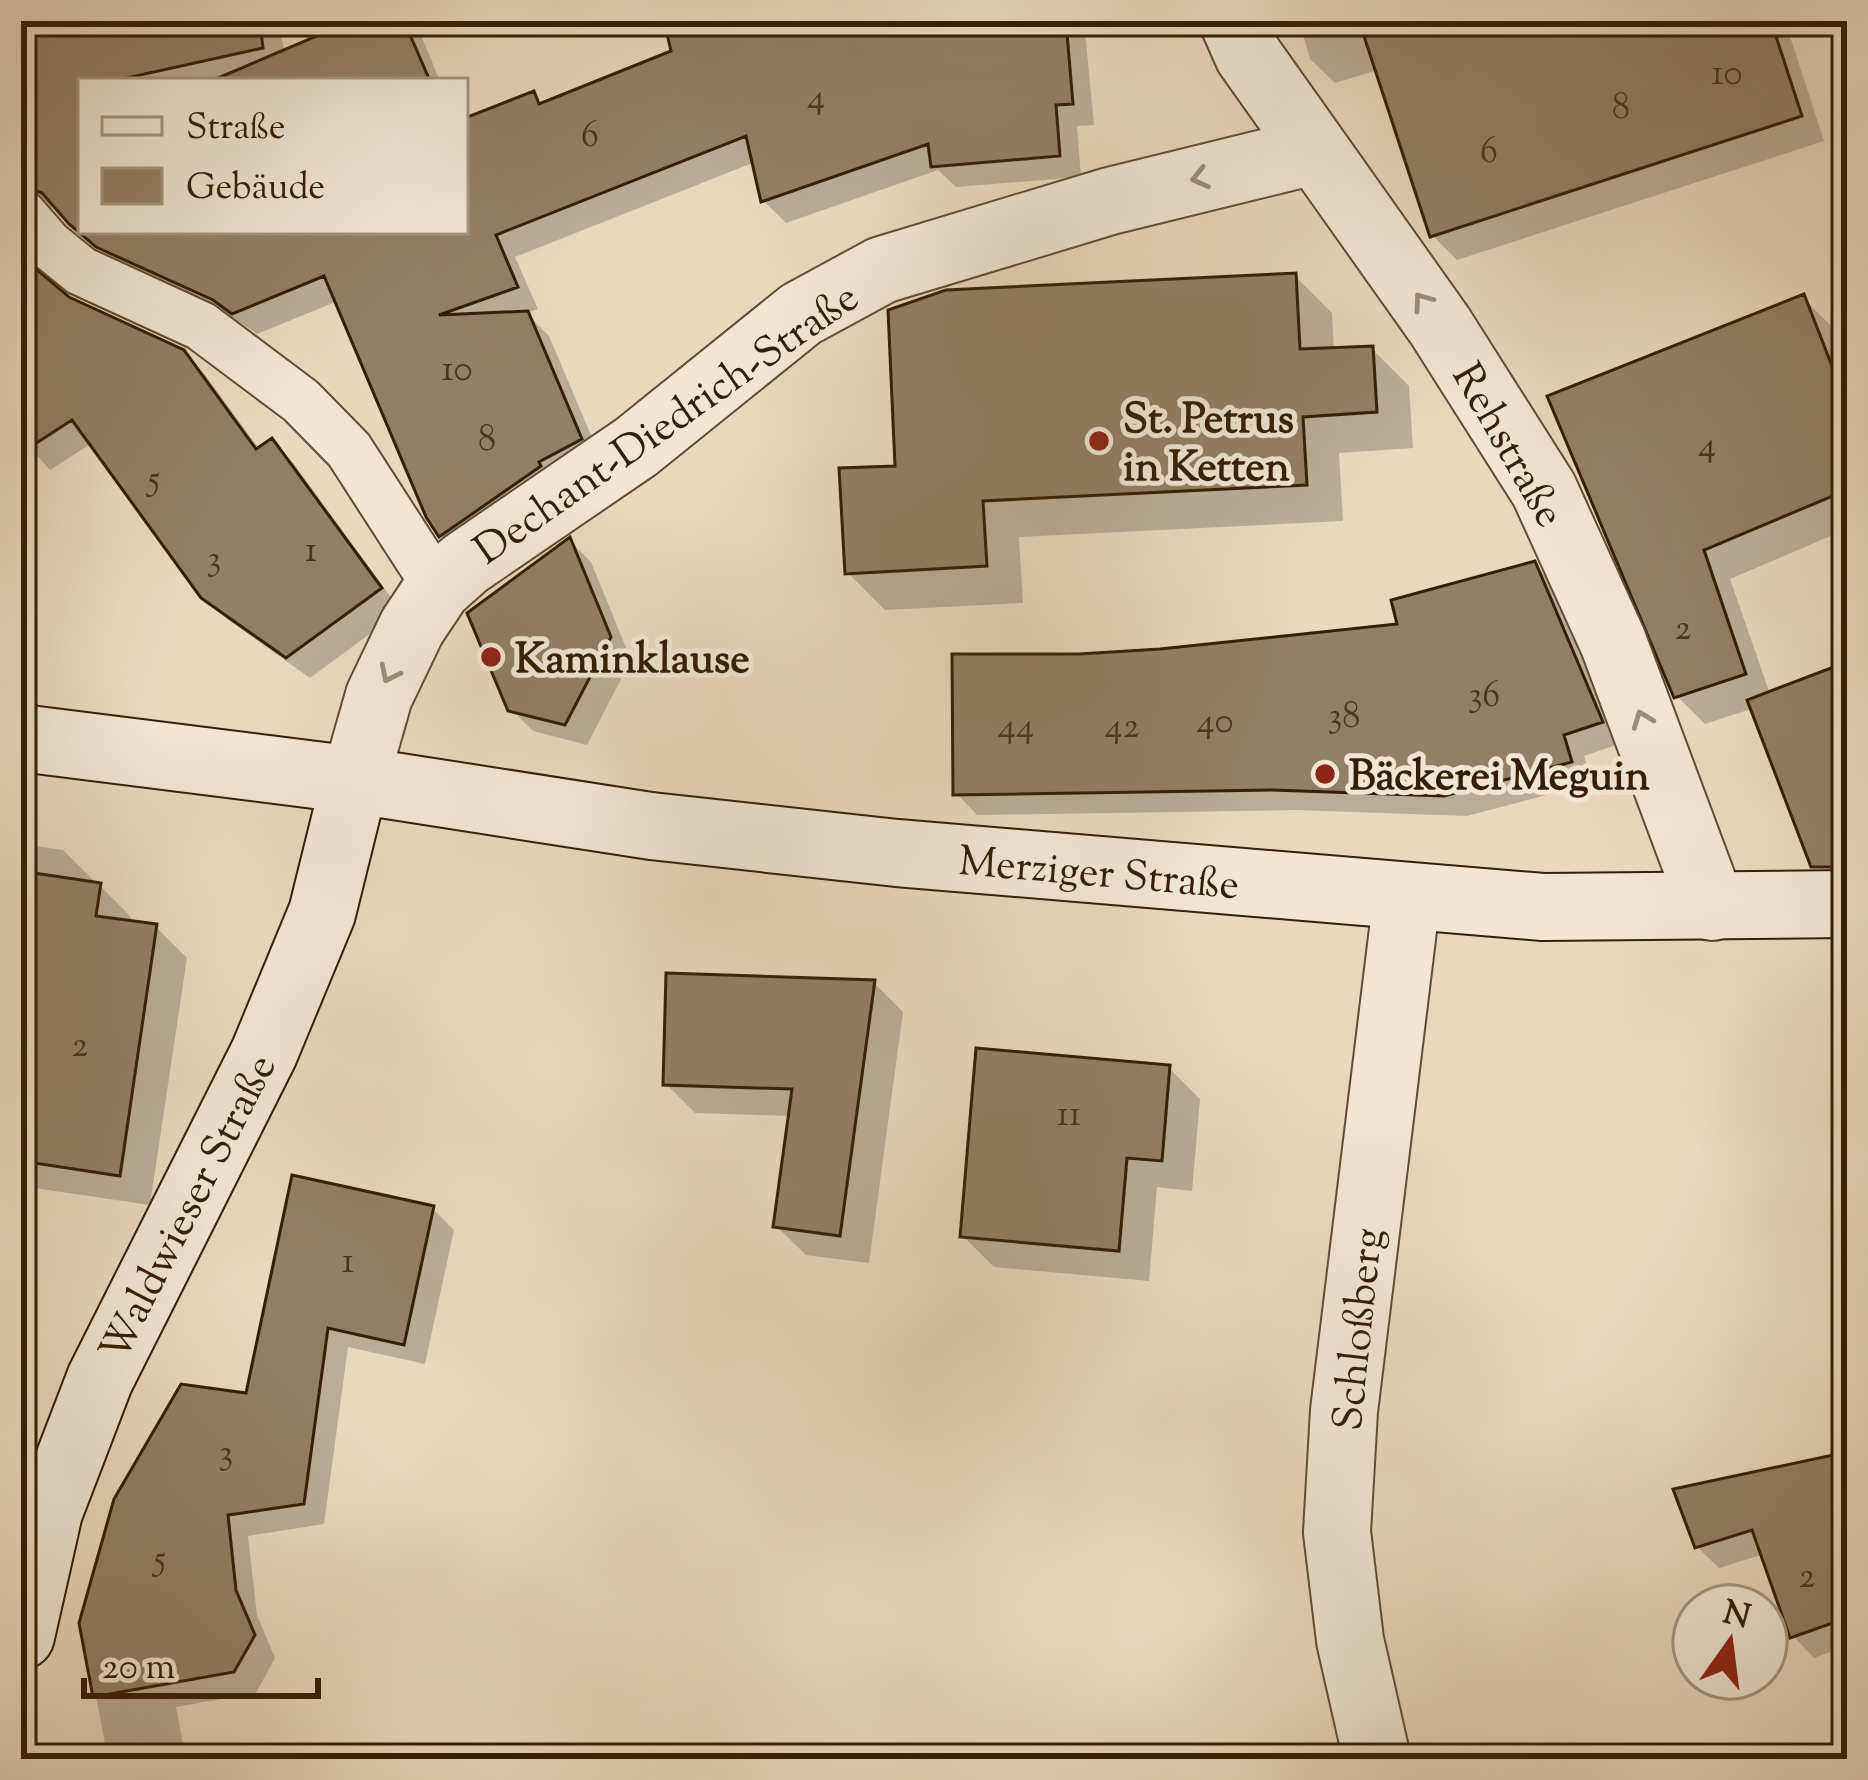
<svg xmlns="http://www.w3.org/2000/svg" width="1868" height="1780" font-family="'Sorts Mill Goudy',serif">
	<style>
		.shadow { fill: #0003 }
		.building { fill: #937f65; stroke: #351e05; stroke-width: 3 }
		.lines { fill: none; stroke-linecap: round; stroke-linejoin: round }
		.lane-casing { stroke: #624c33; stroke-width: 52 }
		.street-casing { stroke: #624c33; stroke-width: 70 }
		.secondary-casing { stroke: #351e05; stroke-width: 70 }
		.lane { stroke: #f1e6d4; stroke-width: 48 }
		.street { stroke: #f1e6d4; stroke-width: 66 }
		.secondary { stroke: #f1e6d4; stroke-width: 66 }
		.oneway { stroke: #9c8c77 }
		.poi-dot { fill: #8f2418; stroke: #f1e6d4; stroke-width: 4.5 }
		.labels { text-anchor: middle; stroke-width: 10; stroke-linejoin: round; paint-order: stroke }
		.number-label { font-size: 36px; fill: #4c361d }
		.poi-label { font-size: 42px; font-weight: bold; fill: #351e05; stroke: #f1e6d4; text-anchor: start }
		.street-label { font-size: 42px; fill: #351e05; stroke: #f1e6d4 }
	</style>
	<rect width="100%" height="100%" fill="#ead8bd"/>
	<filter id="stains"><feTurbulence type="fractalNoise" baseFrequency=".00167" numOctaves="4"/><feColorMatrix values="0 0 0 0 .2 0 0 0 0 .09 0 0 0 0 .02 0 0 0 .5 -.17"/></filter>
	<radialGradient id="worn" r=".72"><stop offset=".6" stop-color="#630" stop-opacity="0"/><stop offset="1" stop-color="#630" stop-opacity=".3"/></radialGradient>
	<!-- shadow -->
	<path class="shadow" d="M21,21H277L285,53L360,21H411L418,28L440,81H81V230L56,208L40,206L21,218Z
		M667,21H1084L1094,125L1077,126L1081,177L956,187L938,170L786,223L764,201L755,162L515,257L538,309L526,313L549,336L602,461L463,557L441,535L338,301L257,334L238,321L122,268L82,231H465V121L533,94L544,105L674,53Z
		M1299,21H1785L1824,141L1457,260L1433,236L1378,70L1335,83L1310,59Z
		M21,253L40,277L68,299L182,352L205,375L260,450L272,442L294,464L401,611L310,678L227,619L203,596L92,443L50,470L21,437Z
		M1295,276L1332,313L1334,350L1372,349L1409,386L1413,448L1339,453L1343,521L1019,537L1023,603L885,610L848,573L899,469Z
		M1803,298L1831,326L1847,363V529L1730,579L1770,694L1847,665V865L1835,870L1804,839L1754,708L1705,724L1677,696L1551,397Z
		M570,541L591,562L631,660L587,745L533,731L511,709Z
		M1534,565L1556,586L1622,743L1584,756L1592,783L1467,816L1296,810L977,815L956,793L1079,657L1400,627Z
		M21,844L63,850L94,881L93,885L100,886L131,917L130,923L156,927L187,958L150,1205L21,1186Z
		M874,983L903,1012L869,1263L806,1255L776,1226L791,1116L695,1113L666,1084Z
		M1169,1068L1200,1099L1192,1191L1157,1187L1149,1281L994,1267L963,1236Z
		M432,1208L454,1230L425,1364L348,1347L324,1524L248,1536L257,1615L275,1658L256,1693L176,1707L186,1759H108L82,1623L248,1396Z
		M1847,1455V1646L1814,1658L1793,1636L1764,1554L1719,1568L1697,1547Z"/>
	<!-- building -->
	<path class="building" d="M21,21H260L263,48L113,81H81V231H465V118L534,91L539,104L671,51L664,21H1066L1073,104L1056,105L1060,156L931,167L928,144L761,202L746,136L496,235L518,287L439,315L528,311L582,439L539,462L541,466L439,537L426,517L324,276L232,314L213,300L96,247L69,224L42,193L21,185Z
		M352,21H404L430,81H211Z
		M1359,21H1771L1802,116L1430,237Z
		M21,256L69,297L184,350L256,449L272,438L382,588L286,658L201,598L72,420L21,453Z
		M1296,273L1300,349L1373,346L1377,412L1303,417L1307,485L983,501L987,566L845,574L839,468L895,466L888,310L946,290Z
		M1804,294L1832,366L1847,360V490L1704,550L1746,674L1674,698L1547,396Z
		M570,537L611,637L565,725L508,711L467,613Z
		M1535,561L1603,722L1564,735L1572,762L1444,796L1272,790L953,795L952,654H1079L1160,649L1397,624L1391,600Z
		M1847,662V867H1811L1747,700Z
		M21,871L101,883L96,916L157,924L120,1176L21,1161Z
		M666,973L875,980L840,1236L773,1227L792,1089L663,1085Z
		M976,1048L1170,1065L1162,1161L1127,1158L1119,1251L960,1237Z
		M292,1175L434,1206L404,1345L328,1328L304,1504L228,1515L236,1590L255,1635L234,1672L93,1697L79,1623L114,1499L181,1384L246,1393Z
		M1847,1452V1618L1790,1638L1752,1530L1695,1548L1673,1489Z"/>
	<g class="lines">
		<defs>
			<path id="lane" d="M21,213L49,245L81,271L201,326L301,401L349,450L438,588"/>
			<path id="street" d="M1233,21L1248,55L1440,326L1544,490L1613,642L1712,907
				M355,780L379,696L412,627L438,588L465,564L636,447L801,314L882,270L1110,201L1314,151
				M1377,1759L1350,1640L1337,1532L1344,1411L1407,897"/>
			<path id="secondary" d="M21,738L355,780L651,826L897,853L1543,907L1847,904
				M21,1636L49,1512L100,1379L264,1053L322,913L355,780"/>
		</defs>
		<!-- lane casing -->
		<use href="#lane" class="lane-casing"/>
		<!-- street casing -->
		<use href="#street" class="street-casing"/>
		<!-- secondary casing -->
		<use href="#secondary" class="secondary-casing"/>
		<!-- lane -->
		<use href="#lane" class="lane"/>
		<!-- street -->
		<use href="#street" class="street"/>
		<!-- secondary -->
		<use href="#secondary" class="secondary"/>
	</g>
	<!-- one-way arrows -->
	<defs><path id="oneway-chevron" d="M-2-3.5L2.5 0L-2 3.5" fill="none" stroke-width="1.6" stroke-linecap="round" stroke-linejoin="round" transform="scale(3)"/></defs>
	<g class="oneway">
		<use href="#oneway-chevron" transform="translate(1200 178) rotate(166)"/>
		<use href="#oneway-chevron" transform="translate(1422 301) rotate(-126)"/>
		<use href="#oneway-chevron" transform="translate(389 674) rotate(116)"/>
		<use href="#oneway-chevron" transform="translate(1642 719) rotate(-111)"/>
	</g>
	<!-- markers -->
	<g class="poi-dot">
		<circle cx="1099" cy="441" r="12"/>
		<circle cx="491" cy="657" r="12"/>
		<circle cx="1325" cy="774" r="12"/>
	</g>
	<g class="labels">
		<!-- number labels -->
		<g class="number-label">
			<text x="1727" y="84">10</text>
			<text x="816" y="108">4</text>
			<text x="1621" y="118">8</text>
			<text x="590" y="146">6</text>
			<text x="1489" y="162">6</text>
			<text x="457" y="380">10</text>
			<text x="487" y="450">8</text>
			<text x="1707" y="456">4</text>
			<text x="154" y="490">5</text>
			<text x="311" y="561">1</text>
			<text x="214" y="570">3</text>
			<text x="1683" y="639">2</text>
			<text x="1484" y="706">36</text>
			<text x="1344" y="727">38</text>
			<text x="1215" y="732">40</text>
			<text x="1016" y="737">44</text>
			<text x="1122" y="737">42</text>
			<text x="80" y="1056">2</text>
			<text x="1069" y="1125">11</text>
			<text x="348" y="1272">1</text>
			<text x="226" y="1464">3</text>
			<text x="160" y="1570">5</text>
			<text x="1807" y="1587">2</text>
		</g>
		<!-- poi labels -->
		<g class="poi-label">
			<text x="1123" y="432">St. Petrus<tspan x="1123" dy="48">in Ketten</tspan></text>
			<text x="515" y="672">Kaminklause</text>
			<text x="1349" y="789">Bäckerei Meguin</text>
		</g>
		<!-- street labels -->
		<g class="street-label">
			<text transform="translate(665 422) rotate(-35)" y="15">Dechant-Diedrich-Straße</text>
			<text transform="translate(1510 444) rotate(60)" y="15">Rehstraße</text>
			<text transform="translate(1099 871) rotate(5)" y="15">Merziger Straße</text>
			<text transform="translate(186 1207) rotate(-63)" y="15">Waldwieser Straße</text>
			<text transform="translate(1356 1329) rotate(-84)" y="15">Schloßberg</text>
		</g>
	</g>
	<!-- margin -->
	<rect width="1868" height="1780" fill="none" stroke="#ead8bd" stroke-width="72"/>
	<rect x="24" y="24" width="1820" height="1732" fill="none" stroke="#351e05" stroke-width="6"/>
	<rect x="36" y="36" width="1796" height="1708" fill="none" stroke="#351e05" stroke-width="3"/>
	<!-- legend -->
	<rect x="78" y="78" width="390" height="156" fill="#f1e6d4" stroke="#a69681" stroke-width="3"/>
	<rect x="102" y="117" width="60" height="18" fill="#f1e6d4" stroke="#a69681" stroke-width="3"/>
	<text x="186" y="138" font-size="36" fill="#351e05">Straße</text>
	<rect x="102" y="168" width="60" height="36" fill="#937f65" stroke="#a69681" stroke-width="3"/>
	<text x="186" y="198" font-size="36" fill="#351e05">Gebäude</text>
	<!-- north arrow -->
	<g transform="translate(1730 1642) rotate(14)"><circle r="57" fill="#f1e6d4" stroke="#a69681" stroke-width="3"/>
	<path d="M0-9L21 45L0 30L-21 45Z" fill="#8f2418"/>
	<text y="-18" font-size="33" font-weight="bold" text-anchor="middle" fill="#351e05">N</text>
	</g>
	<!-- scale -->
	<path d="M84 1678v18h234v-18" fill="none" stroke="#351e05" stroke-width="6"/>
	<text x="102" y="1678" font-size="36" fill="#351e05" stroke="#f1e6d4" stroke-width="9" paint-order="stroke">20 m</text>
	<rect width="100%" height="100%" filter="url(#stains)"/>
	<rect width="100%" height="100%" fill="url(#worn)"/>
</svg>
